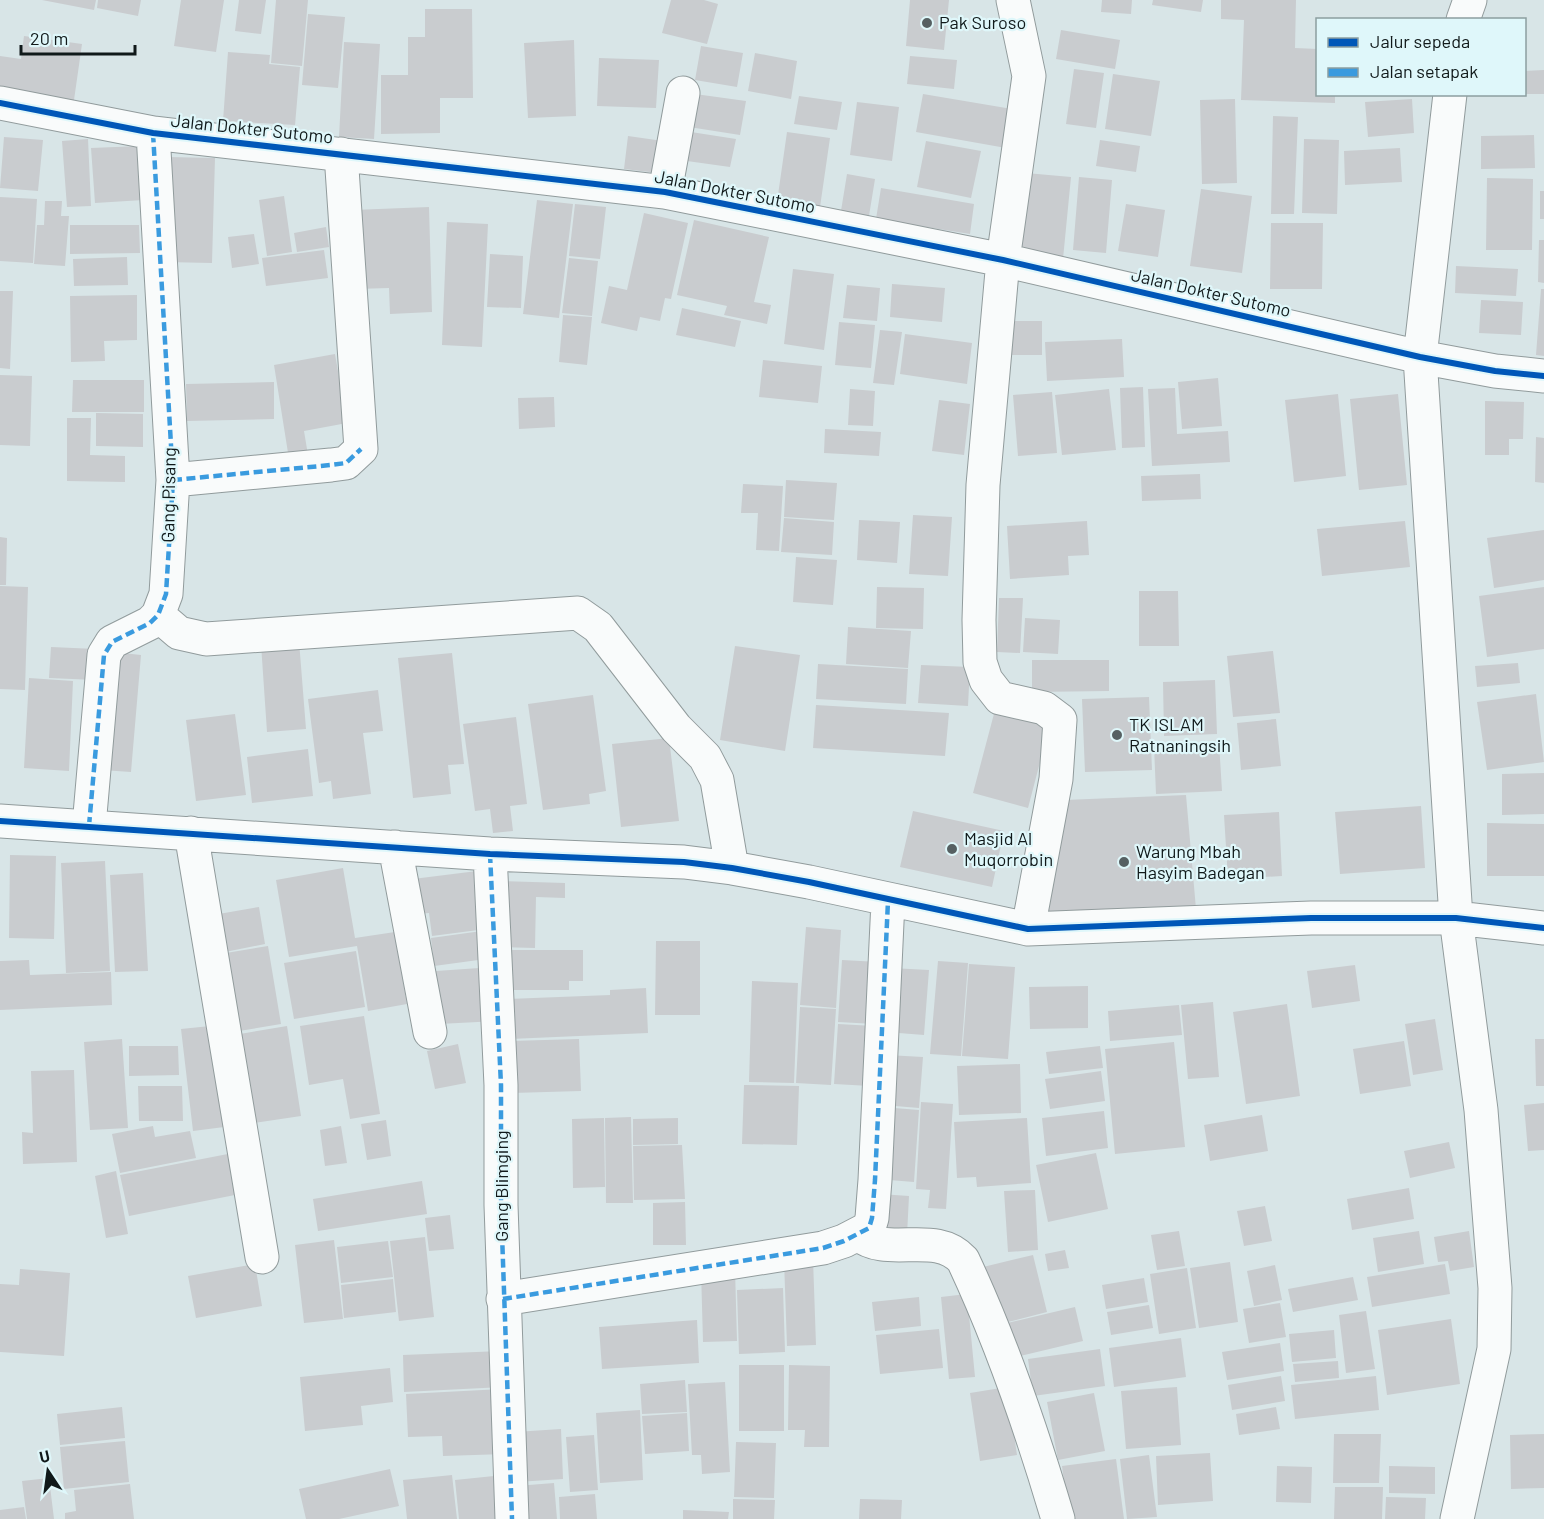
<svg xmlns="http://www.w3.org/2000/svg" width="1544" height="1519" font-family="Barlow,sans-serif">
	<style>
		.building { fill: #c9cccf }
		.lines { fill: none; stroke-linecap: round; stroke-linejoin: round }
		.minor-casing { stroke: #919b9c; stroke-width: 35 }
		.minor { stroke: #f9fbfb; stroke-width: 33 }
		.quiet { stroke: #3a9bdf; stroke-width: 4.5; stroke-dasharray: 9 4.5; stroke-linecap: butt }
		.cycleway-casing { stroke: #dff7fa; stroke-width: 10 }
		.cycleway { stroke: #0057b8; stroke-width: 6 }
		.poi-dot { fill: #566062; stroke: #dff7fa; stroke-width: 2 }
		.labels { text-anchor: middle; stroke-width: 4.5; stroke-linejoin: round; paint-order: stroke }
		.poi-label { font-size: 18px; fill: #10191a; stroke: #dff7fa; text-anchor: start }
		.street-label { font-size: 18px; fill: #10191a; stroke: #dff7fa }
	</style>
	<rect width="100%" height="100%" fill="#d8e5e7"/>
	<!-- building -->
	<path class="building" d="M42,0H96L94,10Z
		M98,0H141L138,16L97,8Z
		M181,0H224L216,52L174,46Z
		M239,0H266L261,34L235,31Z
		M276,0H308L302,66L271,63Z
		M671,0H704L718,4L707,44L662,33Z
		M910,0H949L944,50L906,46Z
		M1102,0H1132L1131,14L1101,12Z
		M1153,0H1203L1201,12L1152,5Z
		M1221,0H1296L1295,48L1318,49V94H1335V103L1241,100L1244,20L1221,19Z
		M425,9H472L473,98H440V133L381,134V75H408V37H425Z
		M308,14L345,17L338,88L302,85Z
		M1061,30L1120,40L1115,69L1056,59Z
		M24,36L82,44L73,107L0,96V56L21,59Z
		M574,40L576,116L528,118L524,43Z
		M344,42L380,44L374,139L339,137Z
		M701,46L743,53L737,87L695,80Z
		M228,52L270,55L269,64L300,67L295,125L223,121Z
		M755,53L797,61L791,99L748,91Z
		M910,56L957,60L954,89L907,84Z
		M599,58L659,60L656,108L597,106Z
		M1074,69L1104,73L1096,128L1066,124Z
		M1544,70V94H1524V71Z
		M1113,74L1160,81L1151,136L1105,129Z
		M695,94L746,101L740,135L689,127Z
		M923,94L1012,109L1006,148L916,132Z
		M799,96L842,102L837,130L794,124Z
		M1235,99L1237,183L1202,184L1200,100Z
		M1412,99L1414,133L1368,137L1365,102Z
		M857,102L899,107L892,161L850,155Z
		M1273,116L1298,117L1294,214H1271Z
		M691,132L736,139L730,167L687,161Z
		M787,132L830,138L820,207L777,202Z
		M1534,135L1535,168L1481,169V136Z
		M628,136L663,141L658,173L624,169Z
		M4,137L43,140L38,191L0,188Z
		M88,139L91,206L67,207L62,141Z
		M1304,139L1339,140L1337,214L1302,213Z
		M1100,140L1140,146L1136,172L1096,166Z
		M926,141L981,151L971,198L917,187Z
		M140,146L143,200L95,203L91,148Z
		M1400,148L1402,182L1345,185L1344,151Z
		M168,157L215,158L212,263L165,262Z
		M1026,173L1071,177L1063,259L1019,255Z
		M847,174L875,179L868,222L840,217Z
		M1079,177L1112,180L1106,253L1073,250Z
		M1487,178L1533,179L1532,250H1486Z
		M881,188L974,204L970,234L876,219Z
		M1201,189L1252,196L1242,273L1190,266Z
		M1540,191H1544V219H1540Z
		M284,196L292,252L267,256L259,200Z
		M0,197L37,199L33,263L0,261Z
		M537,200L573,204L559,318L523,314Z
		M45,201H62L61,216H69L65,266L34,264L37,225H44Z
		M575,204L606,207L600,259L569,256Z
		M1126,204L1165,210L1158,257L1118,251Z
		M429,207L432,312L390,314L389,288L356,289L353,210Z
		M644,213L688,223L671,299L665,298L660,321L640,317L637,331L601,323L609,286L627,290Z
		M694,220L769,237L754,302L771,305L767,324L724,315L727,306L677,295Z
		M447,222L488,224L482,347L442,345Z
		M1271,223H1323L1322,289H1270Z
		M70,225H139L140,253L70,254Z
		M326,227L329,247L297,252L294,233Z
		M254,234L259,264L232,268L228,237Z
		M1539,240H1544V283L1538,282Z
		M324,250L328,278L266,286L262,258Z
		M490,254L523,256L521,308L487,307Z
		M127,257L128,285L74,286L73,259Z
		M569,258L598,261L592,316L562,313Z
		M1456,266L1518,269L1516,296L1455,293Z
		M793,269L834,274L824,350L784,344Z
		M892,284L945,288L942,322L890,317Z
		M847,285L880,288L877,321L843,318Z
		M1541,289H1544V356L1536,355Z
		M0,291H13L10,369L0,368Z
		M137,295V340L104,341L105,361L71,362L70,296Z
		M1481,300L1523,302L1521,335L1479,333Z
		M682,308L741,321L735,347L676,335Z
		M563,315L592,317L587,365L559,362Z
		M1008,321H1042V355H1007Z
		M839,322L875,325L871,368L835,365Z
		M880,330L902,332L894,385L873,383Z
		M905,334L972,343L967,384L900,374Z
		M1122,339L1124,377L1047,381L1045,342Z
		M335,354L347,423L304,431L308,455L289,459L274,365Z
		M763,360L822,366L818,403L759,397Z
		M0,375L32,376L30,446L0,445Z
		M1218,378L1222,426L1182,429L1178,382Z
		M73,380H144V412H72Z
		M274,382V419L187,421L186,384Z
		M1143,387L1145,447L1122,448L1120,388Z
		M1175,388L1177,434L1228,431L1230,462L1152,466L1148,389Z
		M850,389L875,391L873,426L848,425Z
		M1109,389L1116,450L1062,455L1055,395Z
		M1052,392L1057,453L1018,456L1013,395Z
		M1338,394L1346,476L1294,482L1285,400Z
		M1398,394L1407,485L1359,490L1350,399Z
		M554,397L555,427L519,429L518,398Z
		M939,400L970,404L964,455L932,451Z
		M1485,401L1524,402L1523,439H1509V455H1485Z
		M96,413L143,414V447L96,446Z
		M67,418H91L90,455L125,456V482L67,481Z
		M825,429L881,432L879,456L824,453Z
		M1536,437L1544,438V483L1535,482Z
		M1200,474L1201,499L1142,501L1141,476Z
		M786,480L837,483L834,520L784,517Z
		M743,484L783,486L779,551L756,550L758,513H741Z
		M913,515L952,517L948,576L909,574Z
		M784,518L834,522L832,555L781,552Z
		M859,520L900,522L897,563L857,560Z
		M1087,521L1089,555L1068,556L1069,575L1010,579L1007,526Z
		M1405,521L1410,567L1322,576L1317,529Z
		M1544,530V580L1494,588L1487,538Z
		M0,537L7,538L6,585H0Z
		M796,557L837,560L833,605L793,602Z
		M0,586L28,587L25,690L0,689Z
		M877,587L924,588L923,629L876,628Z
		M1544,587V649L1487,657L1479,596Z
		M1139,591H1178L1179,646H1139Z
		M999,598H1023L1020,653L997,652Z
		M1025,618L1060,620L1058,654L1023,652Z
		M848,627L911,631L908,668L846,664Z
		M299,641L306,729L267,732L261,644Z
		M735,646L800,655L785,751L720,740Z
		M51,647L96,649L95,680L49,678Z
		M1273,651L1280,713L1233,717L1227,656Z
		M113,652L141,655L131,772L102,770Z
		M452,653L464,764L448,765L451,794L413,798L398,658Z
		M1032,660H1109V691L1032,692Z
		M1518,663L1520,683L1477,687L1475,666Z
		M818,664L908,669L906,704L816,699Z
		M921,665L970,667L968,706L918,703Z
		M29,678L73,681L69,771L24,768Z
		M1215,680L1217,734L1164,736L1163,682Z
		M378,690L383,731L363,733L371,794L333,799L331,781L319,783L308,699Z
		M1536,694L1544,762L1487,770L1477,702Z
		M593,695L606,791L589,794L590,804L543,810L528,704Z
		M1149,697L1152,770L1085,772L1082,699Z
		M816,705L949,713L945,756L813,748Z
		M995,710L1050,724L1028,808L973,793Z
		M235,714L246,795L196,801L186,720Z
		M516,717L527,804L510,806L513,831L493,833L490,809L475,811L463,724Z
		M1276,719L1281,766L1241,770L1237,723Z
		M669,738L679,821L621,827L612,744Z
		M1219,742L1222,791L1156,794L1154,746Z
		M308,749L313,796L252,803L247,757Z
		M1544,773V814L1502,815V774Z
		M1186,795L1196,909L1048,914L1065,800Z
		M1421,806L1425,868L1340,874L1335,812Z
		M913,811L1004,831L992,887L900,867Z
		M1279,812L1282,876L1228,879L1224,815Z
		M1487,823L1544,824V876H1487Z
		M10,855L56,856L54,939L9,938Z
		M105,861L110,971L66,973L61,863Z
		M343,868L355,938L395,932L407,1004L368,1011L357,946L289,957L276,880Z
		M477,871L486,929L432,936L429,913L418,914L413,879Z
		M143,873L148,971L115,972L110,875Z
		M499,881L565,883V898L536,897L535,948L497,947Z
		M259,907L265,944L220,953L213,915Z
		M806,927L841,930L836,1008L800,1005Z
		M489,930L493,958L434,966L431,938Z
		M656,941H700V1015H655Z
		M268,946L281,1024L233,1032L220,954Z
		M503,950H583V981H569V990H503Z
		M356,951L365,1007L294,1019L284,963Z
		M29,960L30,975L111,972L112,1005L0,1010V961Z
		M842,960L879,962L875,1024L838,1022Z
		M938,961L968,963L961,1056L930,1054Z
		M969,964L1015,967L1008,1059L962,1056Z
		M1355,965L1360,1001L1312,1008L1307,971Z
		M494,967L497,1021L439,1024L436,971Z
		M891,968L929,970L924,1035L886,1032Z
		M752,981L798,983L794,1083L749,1082Z
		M1088,986V1028L1030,1029L1029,987Z
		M646,988L648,1033L510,1039L508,999L610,995V990Z
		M1213,1002L1219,1077L1188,1079L1181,1005Z
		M1287,1004L1300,1096L1246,1104L1233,1012Z
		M1179,1005L1182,1035L1110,1041L1108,1011Z
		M800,1007L836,1009L831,1085L796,1083Z
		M364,1016L380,1114L350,1119L343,1079L309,1085L300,1026Z
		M1435,1019L1443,1070L1413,1075L1405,1024Z
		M838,1024L874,1026L870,1086L834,1084Z
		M220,1025L232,1126L193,1131L181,1029Z
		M287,1026L301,1116L248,1124L234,1035Z
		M122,1039L128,1128L90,1130L84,1042Z
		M579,1039L581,1091L512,1093L510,1041Z
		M1535,1039H1544V1086H1536Z
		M1404,1041L1411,1086L1360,1094L1353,1049Z
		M1174,1042L1185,1147L1115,1154L1105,1049Z
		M458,1044L466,1083L435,1089L427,1051Z
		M129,1046H178L179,1075L129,1076Z
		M1100,1046L1103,1068L1049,1074L1046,1052Z
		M887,1055L923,1057L919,1108L883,1105Z
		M1020,1064L1021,1113L959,1115L957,1066Z
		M74,1070L77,1162L23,1164L22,1132L33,1133L31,1071Z
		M1101,1071L1105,1101L1050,1109L1045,1079Z
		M744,1085L799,1086L797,1145L742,1144Z
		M138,1086H182L183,1121H139Z
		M921,1102L953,1104L946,1209L928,1208L930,1190L916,1189Z
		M1544,1103V1150L1528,1151L1524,1105Z
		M882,1107L919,1110L914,1182L877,1179Z
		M1104,1111L1108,1148L1046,1156L1042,1118Z
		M1262,1115L1268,1151L1210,1161L1204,1125Z
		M631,1117L633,1203H606L605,1118Z
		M604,1118L605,1187L573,1188L572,1119Z
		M678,1118V1144L633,1145V1119Z
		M1027,1118L1031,1183L977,1187L976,1177L957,1178L954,1122Z
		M386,1120L391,1156L367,1160L361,1124Z
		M153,1126L155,1137L190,1131L196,1158L120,1173L112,1134Z
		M341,1126L347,1163L325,1166L320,1130Z
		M1449,1142L1455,1168L1410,1178L1404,1151Z
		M682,1145L685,1199L634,1200L633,1146Z
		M238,1152L245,1193L129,1216L120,1175Z
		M1096,1153L1108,1209L1048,1222L1036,1165Z
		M116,1171L128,1234L106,1238L95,1176Z
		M422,1181L427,1214L318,1231L313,1199Z
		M1409,1188L1414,1219L1352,1230L1347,1199Z
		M1035,1190L1038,1250L1008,1252L1004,1191Z
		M880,1194L909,1196L907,1235L877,1233Z
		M685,1202L686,1245H653V1203Z
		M1265,1206L1272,1241L1244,1246L1237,1211Z
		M450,1215L454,1249L429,1251L425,1218Z
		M1179,1231L1185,1266L1157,1270L1151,1235Z
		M1419,1231L1424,1264L1378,1272L1373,1238Z
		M1469,1231L1474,1267L1450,1271L1448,1261L1438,1262L1434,1237Z
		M425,1237L434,1317L399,1321L390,1241Z
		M334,1240L343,1319L304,1323L295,1245Z
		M388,1241L393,1277L341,1283L337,1247Z
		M1065,1250L1069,1268L1048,1271L1045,1254Z
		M1033,1255L1047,1312L1004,1323L979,1268Z
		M813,1259L816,1345L787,1346L784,1260Z
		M1230,1262L1238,1322L1199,1328L1190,1268Z
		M255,1264L262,1306L196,1318L188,1276Z
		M1445,1264L1450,1294L1372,1307L1367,1277Z
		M1275,1265L1282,1300L1254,1306L1247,1271Z
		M1187,1268L1196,1328L1159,1334L1150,1274Z
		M20,1269L70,1273L64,1356L0,1352V1284L19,1285Z
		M735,1269L737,1341L703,1342L701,1270Z
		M1353,1277L1358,1300L1293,1312L1288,1289Z
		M1144,1278L1148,1302L1106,1309L1102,1285Z
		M393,1279L396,1312L344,1318L341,1285Z
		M783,1288L785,1352L739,1354L737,1290Z
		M967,1294L975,1377L949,1379L941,1297Z
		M919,1297L921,1326L875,1331L872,1302Z
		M1280,1303L1286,1337L1249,1343L1243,1309Z
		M1149,1305L1153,1328L1111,1335L1107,1312Z
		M1075,1307L1083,1341L1012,1358L1003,1324Z
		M1366,1311L1375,1369L1346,1373L1339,1315Z
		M1451,1319L1460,1384L1387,1395L1378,1330Z
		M697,1320L699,1363L602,1369L599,1327Z
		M939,1329L943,1368L880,1374L876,1335Z
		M1334,1330L1336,1358L1292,1362L1289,1334Z
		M1181,1338L1186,1377L1114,1387L1109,1348Z
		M1280,1343L1284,1371L1227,1380L1222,1352Z
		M1100,1349L1105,1386L1033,1396L1028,1359Z
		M501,1351L503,1387L404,1392L403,1355Z
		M1338,1361L1339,1378L1295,1382L1293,1364Z
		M739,1365H784V1431H739Z
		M789,1365L830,1366L829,1447H804L805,1430H788Z
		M390,1368L393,1402L361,1406L363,1425L305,1431L300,1377Z
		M1281,1376L1285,1401L1232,1410L1228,1385Z
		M1376,1376L1379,1410L1295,1419L1291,1385Z
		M685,1380L687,1412L642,1414L640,1384Z
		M725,1382L730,1472L702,1474L701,1455H692L688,1384Z
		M1007,1387L1017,1455L980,1461L970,1393Z
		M1177,1387L1181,1445L1126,1449L1121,1391Z
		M502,1389L505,1454L443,1456L442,1436L408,1437L406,1394Z
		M1094,1393L1105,1451L1058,1460L1047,1402Z
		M122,1407L125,1438L60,1445L57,1414Z
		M1276,1407L1280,1429L1239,1435L1236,1414Z
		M640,1410L643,1480L600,1483L596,1413Z
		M687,1413L689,1451L645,1454L642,1416Z
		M561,1429L563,1479L517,1482L515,1432Z
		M1334,1434H1381L1379,1483H1333Z
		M1544,1434V1488L1511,1489L1510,1435Z
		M594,1435L598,1490L570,1492L566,1437Z
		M125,1441L129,1482L64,1489L60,1447Z
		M736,1442L776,1443L774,1498L734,1497Z
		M1210,1453L1213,1501L1158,1505L1156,1456Z
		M1149,1455L1157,1517L1127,1519L1120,1459Z
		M1116,1459L1124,1519H1069L1062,1466Z
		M1277,1466L1312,1467L1311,1503L1276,1502Z
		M1389,1466L1435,1467V1494L1389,1493Z
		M390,1469L399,1506L339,1519H306L299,1489Z
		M452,1475L457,1519H407L403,1480Z
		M494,1476L498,1519H459L455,1480Z
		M49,1478L54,1519H27L22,1481Z
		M554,1483L557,1519H518L516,1486Z
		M130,1484L134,1519H65V1513L76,1511L74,1490Z
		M1335,1487H1383L1382,1519H1334Z
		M595,1494L597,1519H560L559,1497Z
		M1386,1497L1426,1498L1425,1519H1385Z
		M733,1499L775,1500L774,1519H733Z
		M860,1499L902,1500L901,1519H859Z
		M24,1507L26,1519H0V1510Z
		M683,1510L729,1512L728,1519H683Z"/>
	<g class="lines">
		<defs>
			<path id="minor" d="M1013,0L1029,76L1003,260L983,485L979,620L980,662L986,680L1000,698L1044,708L1060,720L1056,779L1028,929
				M1463,20L1470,0
				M1450,94L1420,357L1456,918L1481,1110L1495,1288L1494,1349L1457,1519
				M0,103L153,133L665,192L1003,260L1420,357L1495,371L1544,376
				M665,192L683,93
				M173,480L331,465L346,463L361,449L341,154
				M158,615L179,633L206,639L578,613L598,627L676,728L705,757L717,780L732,868
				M0,821L490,854L684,862L732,868L809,882L1028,929L1311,918H1456L1544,928
				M89,826L104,655L112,642L150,623L158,615L166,594L173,480L153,133
				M191,833L262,1257
				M395,847L430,1032
				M490,854L501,1085V1205L512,1519
				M858,1234C888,1259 935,1229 963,1260C1002,1343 1032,1431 1058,1519
				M503,1299L823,1248L844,1241L869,1228L872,1218L875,1180L888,901"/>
		</defs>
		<!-- minor casing -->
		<use href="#minor" class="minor-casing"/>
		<!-- minor -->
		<use href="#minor" class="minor"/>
		<!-- quiet -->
		<path class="quiet" d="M173,480L331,465L346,463L361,449
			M89,826L104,655L112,642L150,623L158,615L166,594L173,480L153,133
			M490,854L501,1085V1205L512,1519
			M503,1299L823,1248L844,1241L869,1228L872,1218L875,1180L888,901"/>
		<defs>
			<path id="cycleway" d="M0,103L153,133L665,192L1003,260L1420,357L1495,371L1544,376
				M0,821L490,854L684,862L732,868L809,882L1028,929L1311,918H1456L1544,928"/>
		</defs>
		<!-- cycleway casing -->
		<use href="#cycleway" class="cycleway-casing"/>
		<!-- cycleway -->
		<use href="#cycleway" class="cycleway"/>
	</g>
	<!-- markers -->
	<g class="poi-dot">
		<circle cx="927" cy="23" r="6"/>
		<circle cx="1117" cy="735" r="6"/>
		<circle cx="952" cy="849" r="6"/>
		<circle cx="1124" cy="862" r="6"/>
	</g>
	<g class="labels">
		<!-- poi labels -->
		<g class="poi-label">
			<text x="939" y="29">Pak Suroso</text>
			<text x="1129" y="731">TK ISLAM<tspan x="1129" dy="21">Ratnaningsih</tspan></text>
			<text x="964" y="845">Masjid Al<tspan x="964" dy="21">Muqorrobin</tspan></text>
			<text x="1136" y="858">Warung Mbah<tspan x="1136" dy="21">Hasyim Badegan</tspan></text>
		</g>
		<!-- street labels -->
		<g class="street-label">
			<text transform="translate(252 129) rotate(6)" y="6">Jalan Dokter Sutomo</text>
			<text transform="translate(735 192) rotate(11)" y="6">Jalan Dokter Sutomo</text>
			<text transform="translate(1211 293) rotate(13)" y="6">Jalan Dokter Sutomo</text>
			<text transform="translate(169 495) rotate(-89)" y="6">Gang Pisang</text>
			<text transform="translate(502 1186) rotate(-90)" y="6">Gang Blimging</text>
		</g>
	</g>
	<!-- legend -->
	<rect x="1316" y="18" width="210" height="78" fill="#dff7fa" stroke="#8c9ea0" stroke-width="1.5"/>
	<rect x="1328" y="38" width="30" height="9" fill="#0057b8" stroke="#8c9ea0" stroke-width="1.5"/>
	<text x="1370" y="48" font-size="18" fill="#10191a">Jalur sepeda</text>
	<rect x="1328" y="68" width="30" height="9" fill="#3a9bdf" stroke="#8c9ea0" stroke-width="1.5"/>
	<text x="1370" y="78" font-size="18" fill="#10191a">Jalan setapak</text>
	<!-- north arrow -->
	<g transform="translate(48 1471) rotate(347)" stroke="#dff7fa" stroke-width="4.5" paint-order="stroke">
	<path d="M0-4.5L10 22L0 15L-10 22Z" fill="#10191a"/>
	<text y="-9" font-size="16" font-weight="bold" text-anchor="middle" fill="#10191a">U</text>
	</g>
	<!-- scale -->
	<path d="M21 45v9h114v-9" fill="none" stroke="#10191a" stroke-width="3"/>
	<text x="30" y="45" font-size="18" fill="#10191a" stroke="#dff7fa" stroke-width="4.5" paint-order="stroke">20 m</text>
</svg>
